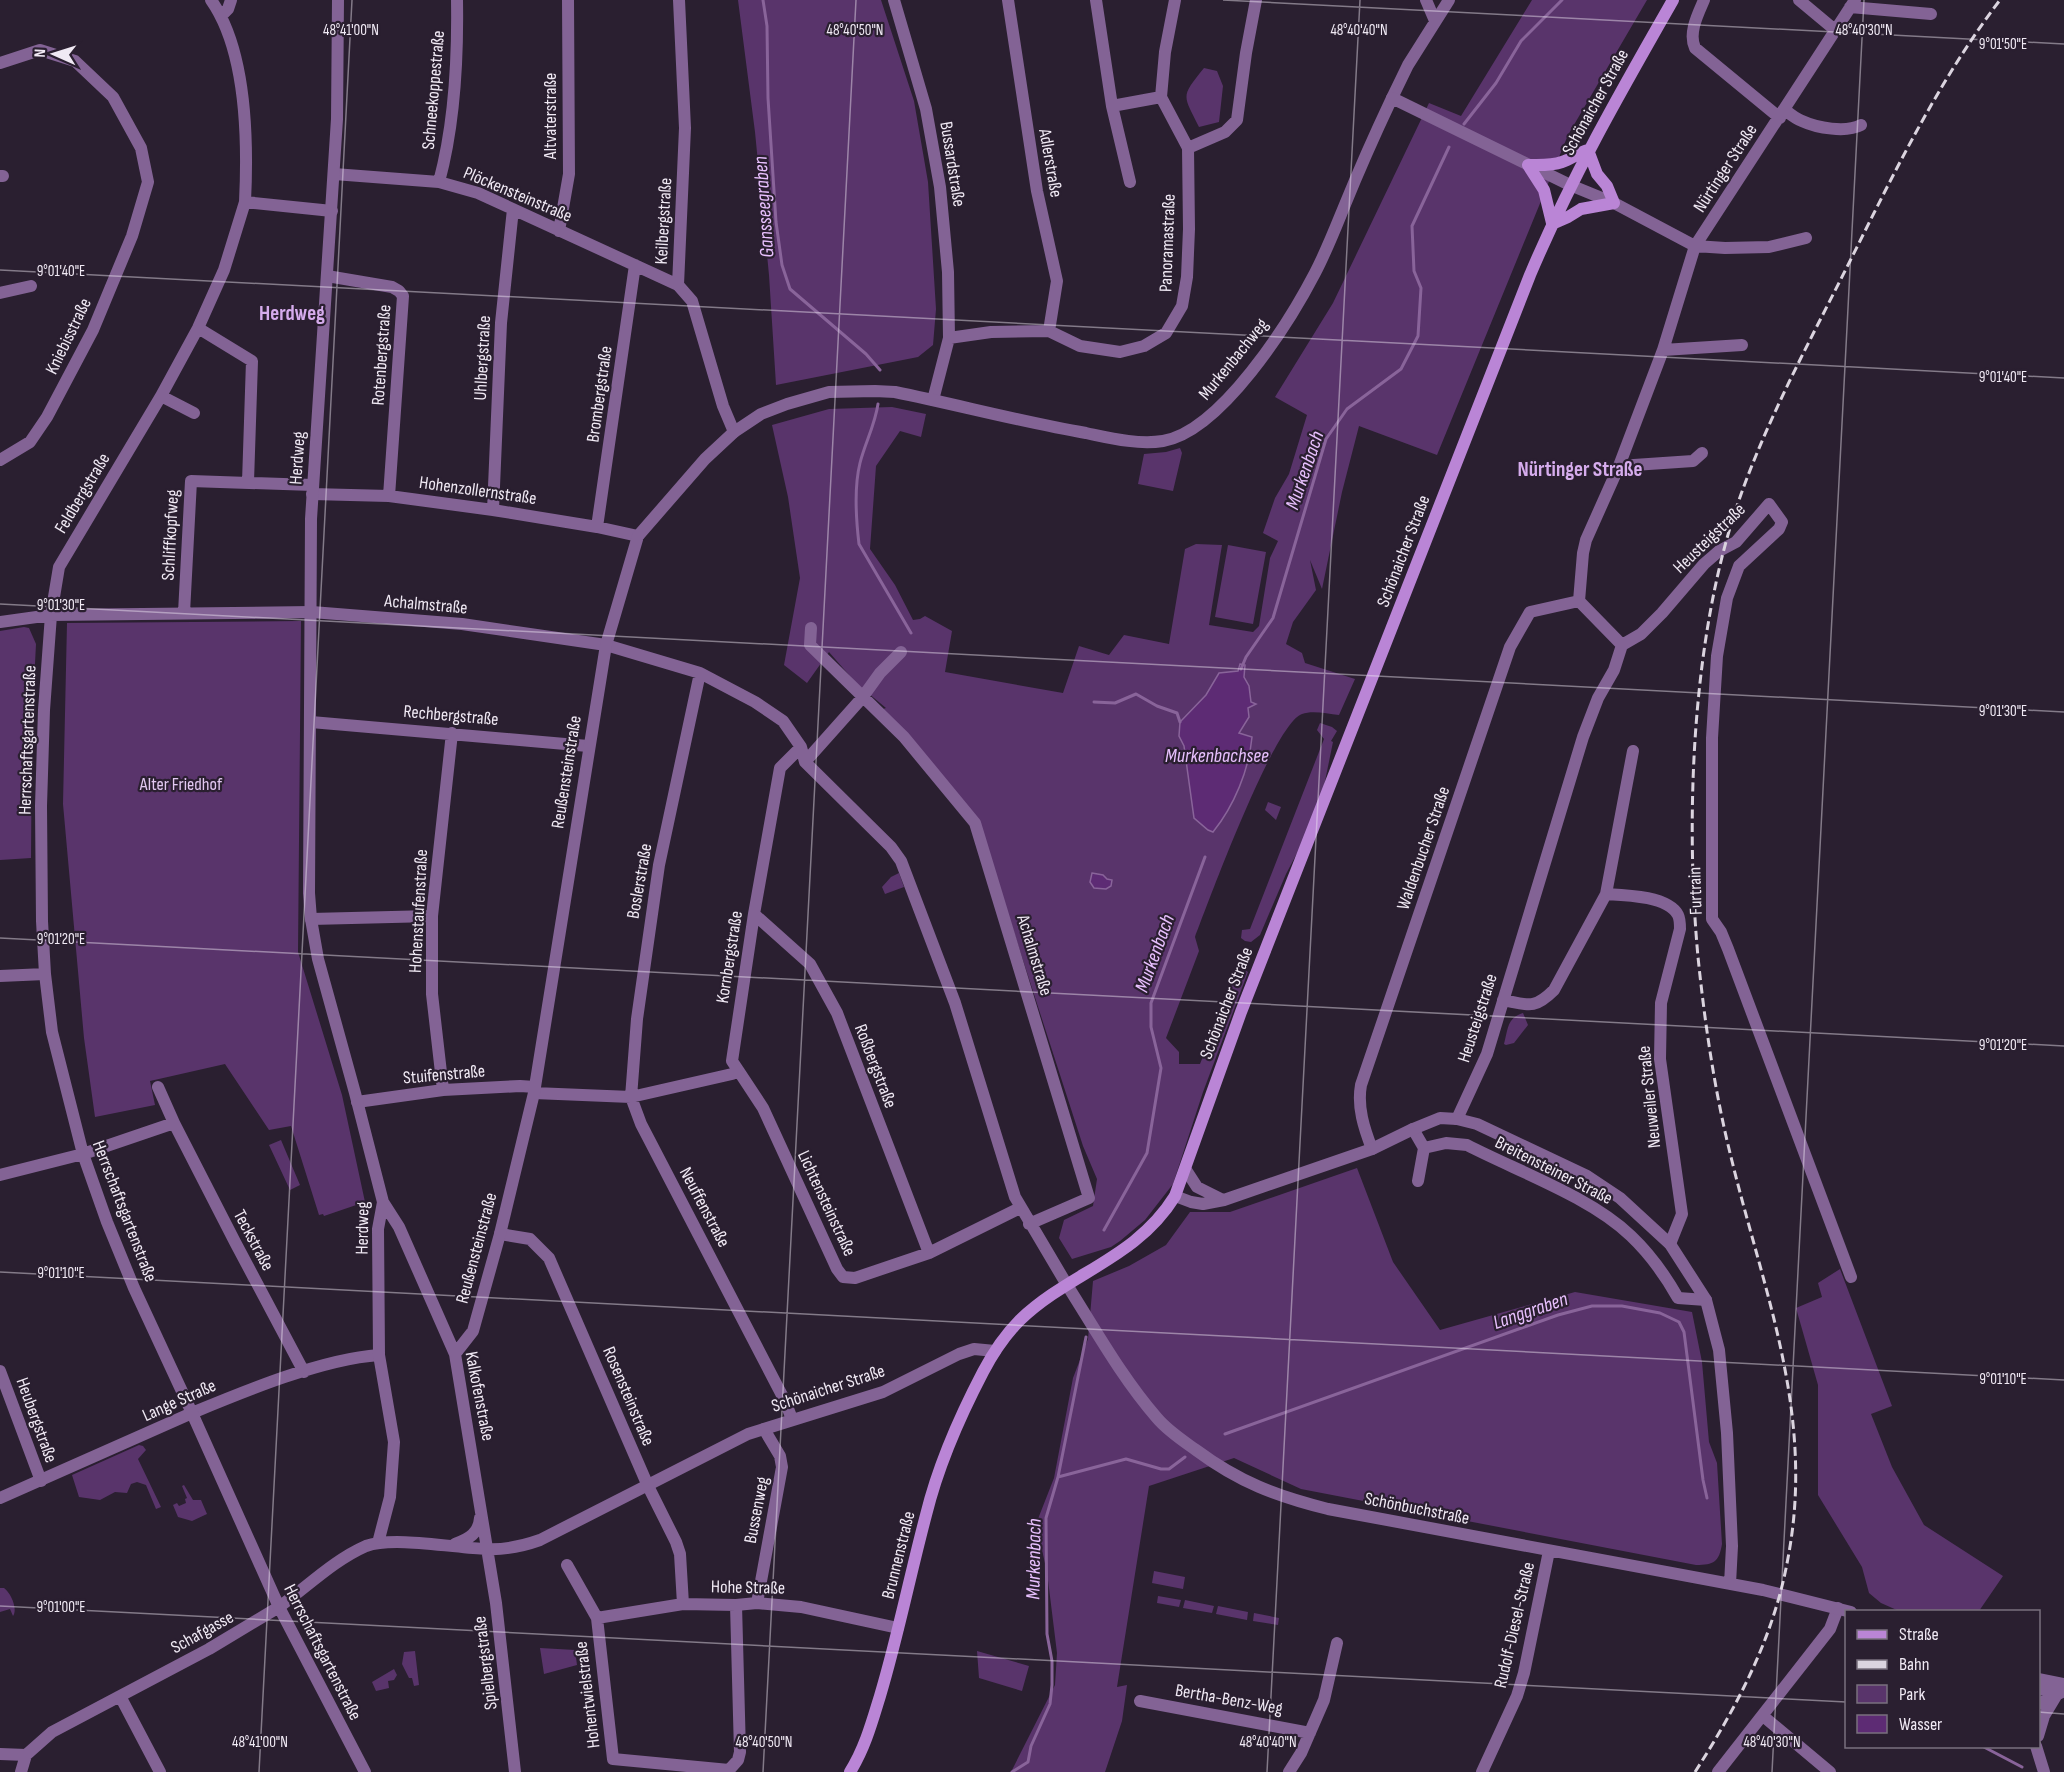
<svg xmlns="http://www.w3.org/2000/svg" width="2064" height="1772" font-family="'Sofia Sans Condensed',sans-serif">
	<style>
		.green { fill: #59346b }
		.water { fill: #5d2b74; stroke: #89649a; stroke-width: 1.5 }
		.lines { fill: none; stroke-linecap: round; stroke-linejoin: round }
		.stream { stroke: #89649a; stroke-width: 3 }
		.minor { stroke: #836395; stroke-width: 12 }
		.tertiary { stroke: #836395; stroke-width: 12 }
		.secondary { stroke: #ba85d6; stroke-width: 12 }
		.rail { stroke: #dbd4df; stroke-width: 3; stroke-dasharray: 9 4.5; stroke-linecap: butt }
		.ticks { fill: none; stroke: #f0e9f4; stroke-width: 1.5; stroke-opacity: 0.45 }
		.labels { text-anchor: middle; stroke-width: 4.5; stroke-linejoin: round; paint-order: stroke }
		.street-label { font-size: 18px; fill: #f0e9f4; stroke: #2a1f30 }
		.park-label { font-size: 18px; fill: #e2c8f1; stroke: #2a1f30 }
		.water-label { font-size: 20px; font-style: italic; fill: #e8c0fe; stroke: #2a1f30 }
		.quarter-label { font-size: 21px; font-weight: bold; fill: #d6aced; stroke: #2a1f30 }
		.ticks-label { font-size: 15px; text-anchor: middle; fill: #f0e9f4; stroke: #2a1f30; stroke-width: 4.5; stroke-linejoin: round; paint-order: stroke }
	</style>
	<rect width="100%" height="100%" fill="#2a1f30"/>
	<!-- green -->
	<path class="green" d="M738,0H881L914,101L928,182L936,309L933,345L918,357L776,385L769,275L755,132Z
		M1532,0H1647L1568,135L1437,455L1359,426L1342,492L1322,589L1310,560L1316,590L1293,622L1286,644L1302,653L1305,663L1355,679L1339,715C1327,714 1313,710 1302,714C1274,723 1208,903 1195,937L1199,951L1166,1038L1179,1052V1064H1200L1239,966L1248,972L1203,1092L1173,1184L1145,1220L1120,1241L1111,1247L1072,1259L1059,1238L1064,1220L1093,1206L1097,1179L1083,1146L978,821L880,710L886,708L856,683L829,652L807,683L784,665L800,578L788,497L772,425L829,409L892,407L926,414L921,437L900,431L876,466L870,549L895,585L913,620L920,619L925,616L952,631L945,672L1063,693L1079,646L1109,655L1124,635L1169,644L1185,549L1196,544L1222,545L1209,625L1253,632L1259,626L1270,558L1278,541L1263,533L1275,498L1289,474L1307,415L1275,397L1333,303L1429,103L1461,116Z
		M1204,68L1217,71L1223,86L1219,122L1199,127C1183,94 1180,98 1204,68Z
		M1180,448L1182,453L1173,491L1138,484L1144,454L1166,452Z
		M1228,545L1266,552L1253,624L1215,617Z
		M301,621L298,952L342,1095L365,1202L324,1216L323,1214L319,1215L291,1126L269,1130L225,1064L150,1081L155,1105L95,1117L84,1038L63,804L67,623Z
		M24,627L29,628L36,644L32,721L31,858L0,860V631Z
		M1320,723L1332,727L1337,731L1331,741L1333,742L1324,786L1305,838L1286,874L1260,935L1251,942L1245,941L1241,938L1242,930L1250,929L1324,739L1317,730Z
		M1268,802L1281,807L1276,820L1265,810Z
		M899,873L904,887L885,894L882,887L891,877Z
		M1523,1013L1528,1025L1514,1043L1506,1045L1504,1044C1508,1029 1507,1018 1523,1013Z
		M281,1140L300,1185L290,1190L269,1145Z
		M1357,1168L1393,1262L1440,1330L1575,1292L1692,1312L1702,1362L1709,1442L1717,1463L1722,1544C1719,1562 1714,1565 1696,1565L1301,1489L1234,1458L1149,1486L1117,1687L1127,1685L1122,1721L1105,1772H1011L1055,1685L1057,1653L1047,1572L1036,1524L1054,1478L1073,1378L1088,1339L1093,1281L1129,1266L1166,1245L1190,1212H1230Z
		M1840,1269L1892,1406L1871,1414L1892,1467L1924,1525L2003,1576L1979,1611H1899L1881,1603L1869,1593L1862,1567L1818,1495V1385L1796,1308L1822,1297L1818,1283Z
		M139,1445L143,1446L146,1450L138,1459L161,1507L156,1509L146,1485L137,1482L131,1484L127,1493L115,1492L100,1500L79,1497L72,1475Z
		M184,1485L193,1500H201L207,1514L192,1521L178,1517L173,1505L177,1503L179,1506L186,1503L185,1499L187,1498L182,1486Z
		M1154,1571L1185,1577L1183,1589L1152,1583Z
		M0,1588H4C11,1593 18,1609 13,1616L10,1609L0,1612Z
		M1158,1596L1181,1600L1179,1607L1157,1603Z
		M1185,1600L1214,1606L1212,1613L1183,1608Z
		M1218,1606L1248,1612L1247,1620L1216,1614Z
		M1254,1613L1279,1618L1278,1625L1253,1621Z
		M540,1648L575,1650L577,1665L544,1674Z
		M415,1651L419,1685L414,1686L412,1678H409L402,1664L404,1652Z
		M977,1651L1029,1666L1022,1691L979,1678Z
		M394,1669L397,1675L394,1680L388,1681L389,1688L376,1691L372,1682Z"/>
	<!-- water -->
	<path class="water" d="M1240,664L1245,665L1244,677L1249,686L1251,702L1256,704L1248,708L1249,717L1239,733L1252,737C1249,770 1234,806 1213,832L1208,830L1194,818L1184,746L1179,736L1180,722L1206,695L1219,673L1238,671Z
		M1092,873L1103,875L1107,879L1112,880L1111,886L1106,889L1094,888L1090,882Z"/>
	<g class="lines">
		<!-- stream -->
		<path class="stream" d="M763,0L767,26L768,98L776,222L782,265L790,289L866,354L880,370
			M1464,124L1496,83L1521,41L1562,0
			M878,404C875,425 865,443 860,463C854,487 856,519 859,544L911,633
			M1241,669L1246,657L1273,618L1326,439L1347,409L1401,369L1418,336L1421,288L1414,271L1412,226L1449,147
			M1094,702L1115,703L1136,694L1157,706L1177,713L1180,722
			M1104,1230L1147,1153L1161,1068L1151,1027V1003L1205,857
			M1225,1434L1558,1315L1592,1306H1622L1660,1313L1679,1322L1684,1332L1703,1480L1707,1498
			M1058,1477L1126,1459L1161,1469H1169L1185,1457
			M1982,1746L2022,1767
			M1012,1772L1028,1762L1031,1746L1050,1704L1052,1685V1661L1047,1634L1046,1518L1058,1477L1086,1337"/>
		<!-- minor -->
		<path class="minor" d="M211,0C247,51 248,141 245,202L332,211
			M679,0L685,128L678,285L692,301L723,406L734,432
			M894,0L926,109L940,187L948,272L949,338L933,400
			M1008,0L1037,191L1057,281L1049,331
			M1096,0L1112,106L1130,182
			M1426,0L1435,21
			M1704,0C1698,14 1688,33 1695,48L1780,118
			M1799,0L1835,30
			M1850,7L1931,14
			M222,15L228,9L231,0
			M0,63L40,50L75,61L113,97L141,148L148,182L132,236L93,330L47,417L30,442L0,460
			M1392,98L1408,65L1449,0
			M1112,106L1161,97
			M1785,110C1790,114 1796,119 1802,121C1817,128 1846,133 1861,125
			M1188,148L1225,132L1237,120L1246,53L1256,0
			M334,174L439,182L478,193L678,285
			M0,176H3
			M439,182C455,123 458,61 457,0
			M1570,185L1614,203L1695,246L1725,248L1769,247L1806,238
			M245,202L224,270L198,328L161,396L59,567L51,615L44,710L41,806L42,921L45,974L52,1032L83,1154L107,1222L134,1288L192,1413C245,1391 322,1359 379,1355
			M559,231L569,174L568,0
			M327,276L392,287L399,291L403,296L389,496
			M0,293L31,286
			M198,328L252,361L248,482
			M949,338L991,332L1049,331L1080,346L1120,352L1144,346L1166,333L1182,306L1187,277L1189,229L1188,148L1161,97L1165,52L1175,0
			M1663,350L1742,345
			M161,396L194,413
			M1619,466L1693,461L1702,453
			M312,494L389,496L493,510L597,527L638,536
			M493,510L501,323L513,209
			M597,527L635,265
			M1579,601L1583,553L1586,540L1619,466L1663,350L1695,246L1855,0
			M1579,601L1622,645
			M184,613L191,481L313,485
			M0,622L51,615L312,612L462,624L606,645L700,673L755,702L783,721L801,747L805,762L891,847L901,861L955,1003L1015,1197L1067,1285
			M811,628L810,645L904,737L975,823L1089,1198L1029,1224
			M700,673L659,865L637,1019L631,1097L732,1074L738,1070L732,1061L754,914L780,768L801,747
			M311,722L588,746
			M805,762L862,698L880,673L901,652
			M1606,894C1625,895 1668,896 1678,915C1680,919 1680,924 1680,929L1661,1003L1660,1059L1682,1214L1670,1244
			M754,914L810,964L837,1013L929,1253
			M311,919L432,916
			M0,976L45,974
			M1503,1000C1528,1005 1534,1010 1554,990L1606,894L1633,751
			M738,1070L763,1108L837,1269L843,1277L855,1278L929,1253L1020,1208
			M158,1087L174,1123
			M443,1090L432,994V916L452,733
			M534,1093L631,1097L641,1124L785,1401L792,1419
			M357,1102L443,1090L520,1086L535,1087
			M1457,1119L1487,1054L1583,737L1598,698L1614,670L1622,645L1641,634L1662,613L1704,564L1719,551L1736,542L1769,504L1782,522L1779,529L1739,566L1727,598L1717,656L1712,738V919L1721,932L1728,949L1851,1277
			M1413,1129L1424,1148L1446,1143L1467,1145C1517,1171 1591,1197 1631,1236C1651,1255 1665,1275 1678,1298L1706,1300
			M1372,1149C1364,1128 1357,1107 1361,1085L1510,647L1530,612L1579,601
			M0,1175L83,1154L174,1123L235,1242L304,1372
			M1418,1181L1424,1148
			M500,1234L530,1239L549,1258L648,1486L676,1542L680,1554L683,1604
			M0,1371L41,1481
			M567,1565L597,1618L613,1759L729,1770L738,1760L740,1752L736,1605
			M757,1603L782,1467L780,1456L764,1429
			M597,1618L683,1604L736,1605L757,1603L801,1607L898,1628
			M2038,1679L2064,1684
			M2038,1690L2058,1684
			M120,1696L160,1772
			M1140,1701L1310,1733
			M2038,1704L2064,1691
			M1763,1716L1830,1772
			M2038,1736L2044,1716L2056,1696
			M0,1754L26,1755
			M21,1772L26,1755L52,1732L209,1649L279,1607L365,1772
			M1289,1772L1301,1753L1324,1700L1337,1643
			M1718,1772L1830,1629L1838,1608"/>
		<!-- tertiary -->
		<path class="tertiary" d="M338,0L337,119L311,519L309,893L311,919L318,959L355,1093L383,1202L378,1229L379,1355L394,1442L390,1497L378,1543
			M1186,1170L1197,1187L1223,1200
			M1175,1196L1191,1202L1203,1204L1224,1200L1372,1149L1413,1129L1440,1118L1457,1119L1477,1124L1587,1176L1620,1198L1670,1244L1706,1300L1719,1350L1727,1433L1732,1546L1730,1584
			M383,1202L399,1227L455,1354L496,1603L515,1772
			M1067,1285C1095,1329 1122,1378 1157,1418C1168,1431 1182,1440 1196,1450C1239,1482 1276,1496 1328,1509L1763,1590L1851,1612
			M455,1354L473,1331L500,1234L534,1093L606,645L638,536L705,459L734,432L761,414L787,404L829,392L875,391L895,392C959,405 1022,422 1086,433C1110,438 1138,445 1163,441C1221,431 1289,323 1315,273C1326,252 1335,229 1344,207C1359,170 1375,134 1392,98L1570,185
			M0,1498L192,1413L279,1607C307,1587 334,1560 366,1546C393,1536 456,1548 486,1549C504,1550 523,1546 540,1540L748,1434L883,1392L959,1354L974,1349L995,1351
			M455,1544C469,1539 479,1533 480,1518
			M2036,1746L2044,1772
			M1482,1772L1517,1696L1524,1673L1549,1551"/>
		<!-- secondary -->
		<path class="secondary" d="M1552,223L1544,190L1528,165C1539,165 1551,166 1562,162C1571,159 1578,153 1588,150
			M1552,224L1568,217L1581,209L1614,203L1607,186L1597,174L1588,150
			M850,1772C865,1748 872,1722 880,1696C898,1636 910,1575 926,1515C938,1466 960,1416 983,1372C993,1353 1005,1335 1020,1320C1070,1272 1136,1259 1175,1196L1241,1012L1530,275C1571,178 1621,91 1673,0"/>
		<!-- rail -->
		<path class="rail" d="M1695,1772C1738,1705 1774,1637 1788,1558C1815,1416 1765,1296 1732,1161C1715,1094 1705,1025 1698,957C1685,816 1692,634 1739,500C1768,417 1811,339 1850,261C1895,171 1939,80 2000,0"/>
	</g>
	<!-- ticks -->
	<path class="ticks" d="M1223,0L2064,44M0,270L2064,378M0,604L2064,712M0,938L2064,1046M0,1272L2064,1380M0,1606L1846,1702M2038,1712L2064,1714M259,1772L352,0M763,1772L856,0M1267,1772L1360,0M1772,1772L1864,0"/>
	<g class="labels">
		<!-- street labels -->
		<g class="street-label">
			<text transform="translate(433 90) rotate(-85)" y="6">Schneekoppestraße</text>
			<text transform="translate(1595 102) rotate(-61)" y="6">Schönaicher Straße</text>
			<text transform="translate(550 116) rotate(-90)" y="6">Altvaterstraße</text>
			<text transform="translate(1051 163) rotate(80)" y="6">Adlerstraße</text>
			<text transform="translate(953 164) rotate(81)" y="6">Bussardstraße</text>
			<text transform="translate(1725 168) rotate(-57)" y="6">Nürtinger Straße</text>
			<text transform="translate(518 194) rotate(23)" y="6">Plöckensteinstraße</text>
			<text transform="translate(663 221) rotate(-87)" y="6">Keilbergstraße</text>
			<text transform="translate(1167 243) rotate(-88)" y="6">Panoramastraße</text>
			<text transform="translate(68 336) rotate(-64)" y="6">Kniebisstraße</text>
			<text transform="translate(381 355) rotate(-86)" y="6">Rotenbergstraße</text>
			<text transform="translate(482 358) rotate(-87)" y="6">Uhlbergstraße</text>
			<text transform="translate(1233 359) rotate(-51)" y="6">Murkenbachweg</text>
			<text transform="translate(599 394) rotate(-82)" y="6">Brombergstraße</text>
			<text transform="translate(297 458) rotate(-86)" y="6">Herdweg</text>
			<text transform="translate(478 490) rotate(8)" y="6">Hohenzollernstraße</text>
			<text transform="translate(82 493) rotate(-59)" y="6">Feldbergstraße</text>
			<text transform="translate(170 535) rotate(-87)" y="6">Schliffkopfweg</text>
			<text transform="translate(1709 538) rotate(-44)" y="6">Heusteigstraße</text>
			<text transform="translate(1403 551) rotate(-69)" y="6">Schönaicher Straße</text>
			<text transform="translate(426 604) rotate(5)" y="6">Achalmstraße</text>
			<text transform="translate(451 715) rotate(5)" y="6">Rechbergstraße</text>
			<text transform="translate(27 740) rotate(-88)" y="6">Herrschaftsgartenstraße</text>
			<text transform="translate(566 772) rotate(-81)" y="6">Reußensteinstraße</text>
			<text transform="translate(1423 848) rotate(-71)" y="6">Waldenbucher Straße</text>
			<text transform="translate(639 881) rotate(-80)" y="6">Boslerstraße</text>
			<text transform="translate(1695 891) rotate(-92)" y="6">Furtrain</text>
			<text transform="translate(418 911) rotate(-87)" y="6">Hohenstaufenstraße</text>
			<text transform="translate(1035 955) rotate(73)" y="6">Achalmstraße</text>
			<text transform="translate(729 957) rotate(-81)" y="6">Kornbergstraße</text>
			<text transform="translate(1226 1003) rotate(-69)" y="6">Schönaicher Straße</text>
			<text transform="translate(1477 1018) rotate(-72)" y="6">Heusteigstraße</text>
			<text transform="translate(876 1066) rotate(69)" y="6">Roßbergstraße</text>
			<text transform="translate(444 1074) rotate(-5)" y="6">Stuifenstraße</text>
			<text transform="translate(1649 1097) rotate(-96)" y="6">Neuweiler Straße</text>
			<text transform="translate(1554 1170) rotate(27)" y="6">Breitensteiner Straße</text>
			<text transform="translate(827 1203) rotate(65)" y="6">Lichtensteinstraße</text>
			<text transform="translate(705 1207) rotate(62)" y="6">Neuffenstraße</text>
			<text transform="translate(125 1211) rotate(69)" y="6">Herrschaftsgartenstraße</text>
			<text transform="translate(362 1228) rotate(-89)" y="6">Herdweg</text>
			<text transform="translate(254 1240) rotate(62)" y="6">Teckstraße</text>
			<text transform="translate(476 1248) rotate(-75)" y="6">Reußensteinstraße</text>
			<text transform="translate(828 1388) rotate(-18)" y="6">Schönaicher Straße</text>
			<text transform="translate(480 1396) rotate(79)" y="6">Kalkofenstraße</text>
			<text transform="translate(629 1396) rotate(67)" y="6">Rosensteinstraße</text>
			<text transform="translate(179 1400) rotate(-24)" y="6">Lange Straße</text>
			<text transform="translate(37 1420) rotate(70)" y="6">Heubergstraße</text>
			<text transform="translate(1417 1508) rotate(11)" y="6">Schönbuchstraße</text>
			<text transform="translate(756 1510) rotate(-79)" y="6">Bussenweg</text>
			<text transform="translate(898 1555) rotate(-76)" y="6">Brunnenstraße</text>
			<text transform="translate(748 1587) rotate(1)" y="6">Hohe Straße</text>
			<text transform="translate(1514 1625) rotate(-77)" y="6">Rudolf-Diesel-Straße</text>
			<text transform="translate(202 1632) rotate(-29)" y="6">Schafgasse</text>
			<text transform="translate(323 1652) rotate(63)" y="6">Herrschaftsgartenstraße</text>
			<text transform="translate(485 1663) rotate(-97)" y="6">Spielbergstraße</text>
			<text transform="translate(587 1695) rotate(-97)" y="6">Hohentwielstraße</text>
			<text transform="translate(1229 1699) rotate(10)" y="6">Bertha-Benz-Weg</text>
		</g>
		<!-- park labels -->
		<g class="park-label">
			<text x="181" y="790">Alter Friedhof</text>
		</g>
		<!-- water labels -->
		<g class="water-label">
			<text transform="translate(763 207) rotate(-94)" y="7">Gansseegraben</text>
			<text transform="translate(1304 470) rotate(-71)" y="7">Murkenbach</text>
			<text x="1217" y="762">Murkenbachsee</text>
			<text transform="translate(1154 953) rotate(-70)" y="7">Murkenbach</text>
			<text transform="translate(1530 1310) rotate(-19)" y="7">Langgraben</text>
			<text transform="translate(1033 1559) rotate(-89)" y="7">Murkenbach</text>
		</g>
		<!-- quarter labels -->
		<g class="quarter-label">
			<text x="292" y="320">Herdweg</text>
			<text x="1580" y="476">Nürtinger Straße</text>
		</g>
	</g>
	<g class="ticks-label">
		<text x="351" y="35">48°41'00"N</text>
		<text x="855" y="35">48°40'50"N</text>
		<text x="1359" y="35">48°40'40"N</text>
		<text x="1864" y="35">48°40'30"N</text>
		<text x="2003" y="49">9°01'50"E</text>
		<text x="61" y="276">9°01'40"E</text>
		<text x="2003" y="382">9°01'40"E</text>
		<text x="61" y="610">9°01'30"E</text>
		<text x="2003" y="716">9°01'30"E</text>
		<text x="61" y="944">9°01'20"E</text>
		<text x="2003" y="1050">9°01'20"E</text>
		<text x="61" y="1278">9°01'10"E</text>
		<text x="2003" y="1384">9°01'10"E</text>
		<text x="61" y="1612">9°01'00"E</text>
		<text x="260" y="1747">48°41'00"N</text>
		<text x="764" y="1747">48°40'50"N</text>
		<text x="1268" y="1747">48°40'40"N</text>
		<text x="1772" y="1747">48°40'30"N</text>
	</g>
	<!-- legend -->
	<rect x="1845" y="1610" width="195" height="138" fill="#2a1f30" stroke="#79707e" stroke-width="1.5"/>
	<rect x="1857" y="1630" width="30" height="9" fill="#ba85d6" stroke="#79707e" stroke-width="1.5"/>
	<text x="1899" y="1640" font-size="18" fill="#f0e9f4">Straße</text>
	<rect x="1857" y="1660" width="30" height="9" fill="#dbd4df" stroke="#79707e" stroke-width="1.5"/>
	<text x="1899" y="1670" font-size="18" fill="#f0e9f4">Bahn</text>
	<rect x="1857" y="1685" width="30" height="18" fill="#59346b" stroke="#79707e" stroke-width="1.5"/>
	<text x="1899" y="1700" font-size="18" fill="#f0e9f4">Park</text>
	<rect x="1857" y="1715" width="30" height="18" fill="#5d2b74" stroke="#79707e" stroke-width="1.5"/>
	<text x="1899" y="1730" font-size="18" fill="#f0e9f4">Wasser</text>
	<!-- north arrow -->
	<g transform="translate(54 54) rotate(273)" stroke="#2a1f30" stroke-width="4.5" paint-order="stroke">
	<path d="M0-4.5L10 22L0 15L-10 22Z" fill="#f0e9f4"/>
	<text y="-9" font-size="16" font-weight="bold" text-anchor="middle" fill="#f0e9f4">N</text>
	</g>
</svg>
